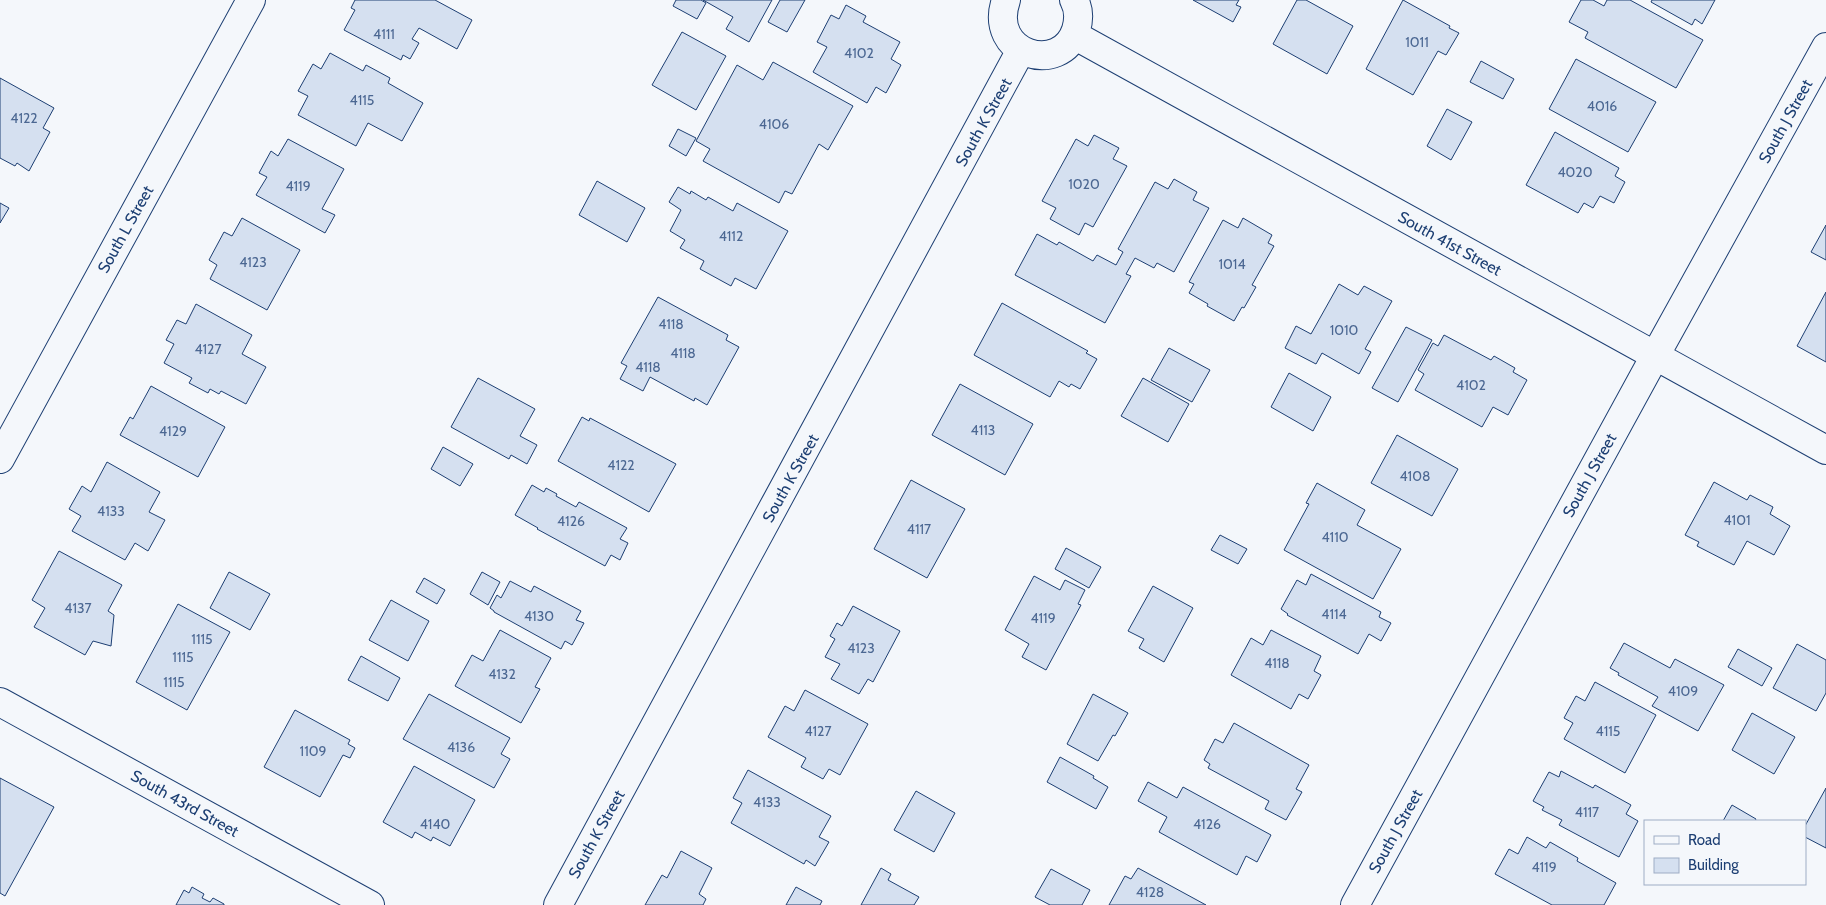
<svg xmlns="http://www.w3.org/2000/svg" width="1826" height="905" font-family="Cabin,sans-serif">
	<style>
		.building { fill: #d5e0f0; stroke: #1d3f73 }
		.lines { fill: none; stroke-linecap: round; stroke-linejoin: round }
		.minor-casing { stroke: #1d3f73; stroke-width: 30 }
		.tertiary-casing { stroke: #1d3f73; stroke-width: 30 }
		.minor { stroke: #f4f7fb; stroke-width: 28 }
		.tertiary { stroke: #f4f7fb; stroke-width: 28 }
		.labels { text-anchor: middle; stroke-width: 4; stroke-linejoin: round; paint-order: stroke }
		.number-label { font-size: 14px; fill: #4b6792 }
		.street-label { font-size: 16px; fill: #1d3f73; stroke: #f4f7fb }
	</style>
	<rect width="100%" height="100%" fill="#f4f7fb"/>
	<!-- building -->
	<path class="building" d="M355,0H435L472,20L457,49L419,28L412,39L419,43L410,59L403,55L401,60L344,30L355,10L351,8Z
		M676,0H701L706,3L697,19L673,6Z
		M703,0H772L749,42L726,29L733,17Z
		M780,0H805L787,32L768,22Z
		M1193,0H1239L1236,5L1241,7L1233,22Z
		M1297,0H1306L1353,26L1327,74L1273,44Z
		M1403,0L1450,26L1449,28L1459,33L1446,55L1438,51L1413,95L1366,69Z
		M1581,0H1593L1604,6L1607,0H1630L1703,40L1676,88L1585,38L1588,32L1569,22Z
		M1652,0H1715L1702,24L1695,19L1692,25L1651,2Z
		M846,5L866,16L863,22L900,42L891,59L901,65L886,93L876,87L867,103L813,72L827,47L817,42L831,15L839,19Z
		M682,32L726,56L696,110L652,85Z
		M330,53L363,71L366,65L390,78L388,83L423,103L402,141L368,123L356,146L298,115L308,96L298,91L313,64L321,69Z
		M1576,59L1656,102L1628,152L1549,109Z
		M1481,61L1514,79L1503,99L1470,82Z
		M773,62L853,106L828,150L819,144L792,194L785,191L779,203L703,161L710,149L696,141L737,65L763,80Z
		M0,78L54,108L43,128L50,132L29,171L17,163L15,166L0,158Z
		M1447,109L1472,122L1451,160L1427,146Z
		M678,129L696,138L686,156L669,146Z
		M1555,132L1619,168L1615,176L1625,182L1614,203L1600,196L1593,208L1584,203L1578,213L1526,185Z
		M1094,135L1119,148L1113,159L1127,166L1093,227L1085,223L1079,235L1050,219L1056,208L1042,201L1076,139L1088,146Z
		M288,139L344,169L322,209L335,215L325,233L256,195L267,177L259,173L271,151L278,156Z
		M1174,179L1197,192L1193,200L1209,208L1174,272L1157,263L1154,268L1135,258L1126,274L1131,276L1105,323L1015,275L1037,234L1057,245L1059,242L1093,261L1097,255L1116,265L1123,252L1118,249L1155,182L1168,189Z
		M597,181L645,208L627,242L579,215Z
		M678,187L690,194L691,191L706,200L708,197L733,211L737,203L788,231L756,289L735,278L731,286L700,269L704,261L680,248L685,240L670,231L681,210L669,202Z
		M0,203L9,208L0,223Z
		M242,218L300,250L267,310L210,279L217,265L209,260L224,232L232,236Z
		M1243,218L1272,235L1268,243L1274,246L1252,285L1256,287L1244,308L1242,307L1234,321L1207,306L1208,304L1189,293L1194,284L1189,282L1223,220L1238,228Z
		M1826,225V260L1811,252Z
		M1339,284L1358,295L1364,286L1392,301L1365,349L1371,352L1359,374L1322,353L1316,364L1285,348L1296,326L1311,334Z
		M1826,292V362L1797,346Z
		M658,297L728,335L726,340L739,347L707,405L695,398L694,401L650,377L643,391L620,379L627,366L621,363Z
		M1002,303L1088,351L1086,353L1097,359L1080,389L1071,384L1069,387L1059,381L1050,397L974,355Z
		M196,304L252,335L242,354L266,367L246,404L221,391L219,394L210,389L208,393L189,383L192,378L164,363L174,344L166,340L177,320L186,324Z
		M1406,327L1432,340L1398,402L1372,388Z
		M1444,335L1491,360L1494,356L1515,368L1513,372L1527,380L1508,415L1493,407L1482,427L1415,390L1424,374L1418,370L1433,343L1438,346Z
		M1169,348L1210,370L1192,402L1151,380Z
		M1289,373L1331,397L1313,431L1271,407Z
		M478,378L535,409L520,436L537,445L527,464L511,455L509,459L451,427Z
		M1143,378L1189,404L1168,442L1121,416Z
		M960,384L1033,424L1005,475L932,435Z
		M151,386L225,427L198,477L120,435L130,417L133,419Z
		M582,417L589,421L590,418L676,464L649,512L558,461Z
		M1397,435L1458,469L1432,516L1371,483Z
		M443,447L473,464L460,486L431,469Z
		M107,462L160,492L149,512L165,520L148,551L135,543L125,560L72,531L81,516L69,509L82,486L91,492Z
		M911,480L965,509L927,578L874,549Z
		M1714,482L1747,500L1750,495L1773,507L1770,514L1790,526L1774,555L1747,541L1734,565L1697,546L1699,542L1685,535Z
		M1317,483L1365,510L1357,525L1401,549L1373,599L1284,550L1309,504L1306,503Z
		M532,485L544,492L546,488L557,494L556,496L576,507L579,502L627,528L620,539L628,543L620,560L611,555L605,566L537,529L538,528L515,515Z
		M1220,535L1247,549L1238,564L1211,550Z
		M1066,548L1101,567L1089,588L1055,569Z
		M59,551L122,585L108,611L114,615L111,646L93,641L85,655L34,627L45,608L32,600Z
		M229,572L270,594L250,630L210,608Z
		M482,572L500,582L488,605L470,594Z
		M1311,574L1381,612L1379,617L1391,623L1381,641L1369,634L1358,654L1287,615L1288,614L1281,609L1297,580L1306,585Z
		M1034,576L1060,590L1065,580L1085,590L1078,604L1081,605L1046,670L1022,657L1029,644L1005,630Z
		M424,578L445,590L437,604L416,592Z
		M510,581L531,592L534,586L581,611L576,620L584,623L572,645L565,641L561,649L494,612V611L490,608L497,595L501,598Z
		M1153,586L1193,608L1164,662L1139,648L1144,639L1128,631Z
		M391,600L429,621L408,661L369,640Z
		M178,604L230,632L187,710L136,682Z
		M853,606L900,631L873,682L868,679L859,694L831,679L840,664L825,657L835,639L830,636L837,623L842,626Z
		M500,630L551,658L535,687L540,689L521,723L455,686L472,655L483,661Z
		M1271,630L1321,656L1314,671L1321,675L1308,699L1299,694L1291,709L1231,675L1251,638L1263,645Z
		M1624,643L1670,668L1675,659L1724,685L1698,731L1652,706L1658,697L1618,675L1619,673L1610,668Z
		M1797,644L1826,660V693L1816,711L1773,688Z
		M1738,649L1772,668L1762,686L1728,667Z
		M361,656L400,678L388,701L348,680Z
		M1595,682L1656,715L1625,773L1564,739L1573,723L1564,718L1576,696L1585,701Z
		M805,690L868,724L840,775L829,769L823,779L801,767L806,758L768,737L785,706L794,711Z
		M429,694L510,738L501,754L510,759L494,788L403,739Z
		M1093,694L1128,713L1115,736L1113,735L1098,761L1067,744Z
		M295,710L350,740L348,744L355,748L350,758L343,755L320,797L264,767Z
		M1752,713L1795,737L1774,774L1732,750Z
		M1234,723L1309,765L1296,789L1302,792L1286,820L1265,809L1269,801L1208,768L1210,764L1204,760L1215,739L1223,743Z
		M1060,757L1094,776L1093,778L1108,787L1096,809L1047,782Z
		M414,766L475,800L450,846L433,837L431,841L415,832L412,838L383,822Z
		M748,770L831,816L819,837L829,842L815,866L806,860L804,864L731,823L742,803L733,798Z
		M1561,771L1593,788L1595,785L1631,805L1626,814L1638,821L1619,857L1559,825L1562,820L1542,810L1544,807L1533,801L1549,772L1559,777Z
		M0,778L54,807L5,896L0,893Z
		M1148,782L1177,798L1183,787L1271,835L1257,862L1246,856L1237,875L1159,832L1167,817L1138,801Z
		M1826,788V848L1805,837V826Z
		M916,791L955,813L934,852L894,830Z
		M1732,805L1756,819L1755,821H1723Z
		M1527,837L1546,848L1550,842L1578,858L1577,861L1616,883L1604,905H1552L1495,874L1509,849L1518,854Z
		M681,851L712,868L699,894L706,899L703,905H645L662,875L667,878Z
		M881,868L891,874L888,880L919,897L914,905H861Z
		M1138,868L1206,905H1109L1125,876L1131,879Z
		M1051,869L1090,890L1082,905H1050L1035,897Z
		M192,887L204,894L202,898L210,902L213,898L224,904V905H176L184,890L189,893Z
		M796,887L822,901L820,905H786Z"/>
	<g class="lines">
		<defs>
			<path id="minor" d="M1006,0C987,55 1061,76 1076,30C1079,20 1079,9 1074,0
				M1074,35L1826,450
				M0,459L251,0
				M558,905L1021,50
				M1355,905L1655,356L1826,47"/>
			<path id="tertiary" d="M0,702L370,905"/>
		</defs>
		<!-- minor casing -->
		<use href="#minor" class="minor-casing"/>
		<!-- tertiary casing -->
		<use href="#tertiary" class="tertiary-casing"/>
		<!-- minor -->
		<use href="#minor" class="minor"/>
		<!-- tertiary -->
		<use href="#tertiary" class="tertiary"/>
	</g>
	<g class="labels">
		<!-- number labels -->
		<g class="number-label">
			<text x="384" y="39">4111</text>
			<text x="1417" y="47">1011</text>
			<text x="859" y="58">4102</text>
			<text x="362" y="105">4115</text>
			<text x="1602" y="111">4016</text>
			<text x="24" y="123">4122</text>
			<text x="774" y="129">4106</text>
			<text x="1575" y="177">4020</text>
			<text x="1084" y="189">1020</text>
			<text x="298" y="191">4119</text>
			<text x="731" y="241">4112</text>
			<text x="253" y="267">4123</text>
			<text x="1232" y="269">1014</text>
			<text x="671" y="329">4118</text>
			<text x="1344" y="335">1010</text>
			<text x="208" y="354">4127</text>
			<text x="683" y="358">4118</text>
			<text x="648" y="372">4118</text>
			<text x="1471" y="390">4102</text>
			<text x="983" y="435">4113</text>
			<text x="173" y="436">4129</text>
			<text x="621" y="470">4122</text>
			<text x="1415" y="481">4108</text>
			<text x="111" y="516">4133</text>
			<text x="1737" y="525">4101</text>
			<text x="571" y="526">4126</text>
			<text x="919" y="534">4117</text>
			<text x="1335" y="542">4110</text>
			<text x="78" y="613">4137</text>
			<text x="1334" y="619">4114</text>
			<text x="539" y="621">4130</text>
			<text x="1043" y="623">4119</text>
			<text x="202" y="644">1115</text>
			<text x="861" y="653">4123</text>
			<text x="183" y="662">1115</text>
			<text x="1277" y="668">4118</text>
			<text x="502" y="679">4132</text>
			<text x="174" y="687">1115</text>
			<text x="1683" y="696">4109</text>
			<text x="818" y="736">4127</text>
			<text x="1608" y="736">4115</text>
			<text x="461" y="752">4136</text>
			<text x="313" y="756">1109</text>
			<text x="767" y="807">4133</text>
			<text x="1587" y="817">4117</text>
			<text x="435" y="829">4140</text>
			<text x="1207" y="829">4126</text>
			<text x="1544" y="872">4119</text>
			<text x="1150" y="897">4128</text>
		</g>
		<!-- street labels -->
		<g class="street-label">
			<text transform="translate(1785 121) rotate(-61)" y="6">South J Street</text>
			<text transform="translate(983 122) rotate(-61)" y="6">South K Street</text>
			<text transform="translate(125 229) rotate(-61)" y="6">South L Street</text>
			<text transform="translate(1450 243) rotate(29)" y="6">South 41st Street</text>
			<text transform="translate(1589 475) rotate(-61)" y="6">South J Street</text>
			<text transform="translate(790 478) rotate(-61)" y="6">South K Street</text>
			<text transform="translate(185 803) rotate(29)" y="6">South 43rd Street</text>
			<text transform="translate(1395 831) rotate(-61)" y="6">South J Street</text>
			<text transform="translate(596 834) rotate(-61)" y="6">South K Street</text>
		</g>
	</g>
	<!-- legend -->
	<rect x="1644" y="820" width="162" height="65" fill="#f4f7fb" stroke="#9eadc5"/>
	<rect x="1654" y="836" width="25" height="8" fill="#f4f7fb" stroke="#9eadc5"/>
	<text x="1688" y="845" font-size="15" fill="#1d3f73">Road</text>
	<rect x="1654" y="858" width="25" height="15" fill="#d5e0f0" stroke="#9eadc5"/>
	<text x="1688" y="870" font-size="15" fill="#1d3f73">Building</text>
</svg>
